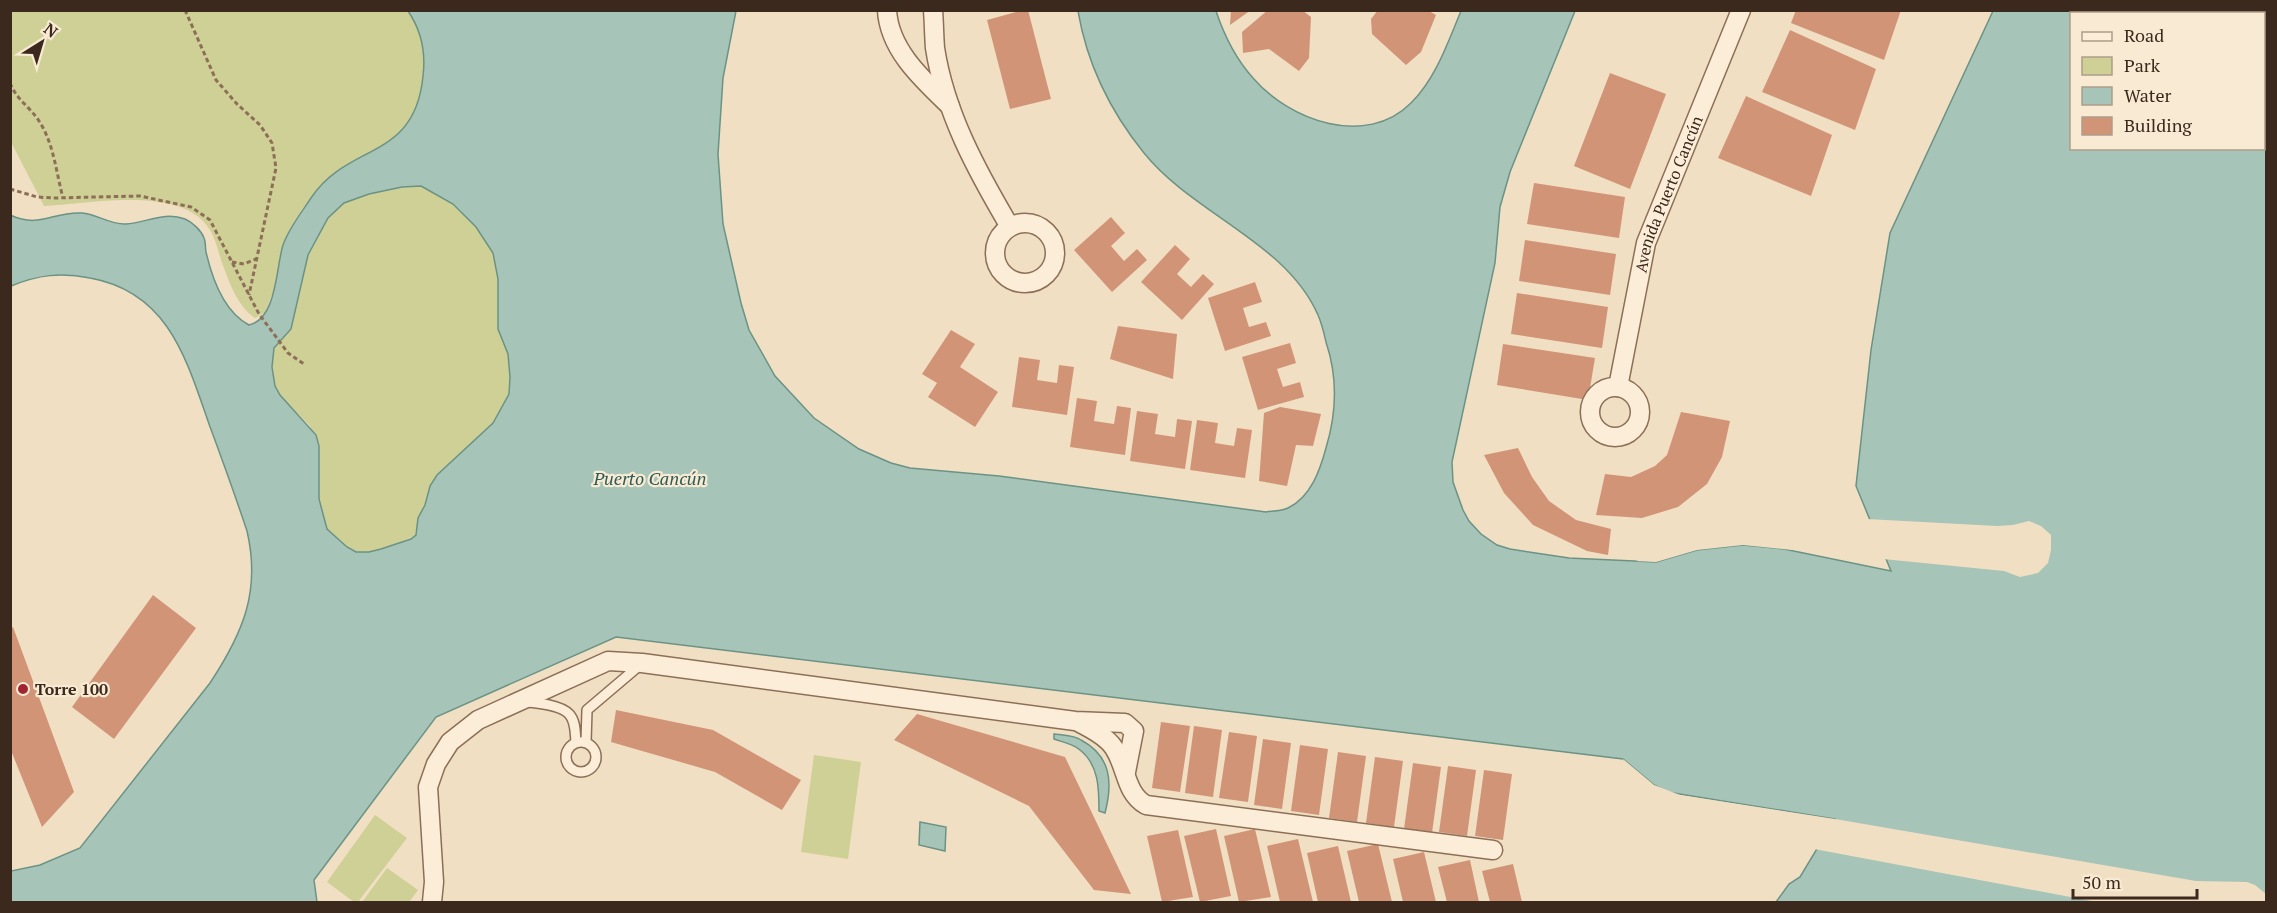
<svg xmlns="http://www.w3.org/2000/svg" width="2277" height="913" font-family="'PT Serif',serif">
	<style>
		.green { fill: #cfd096 }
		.water { fill: #a6c4b8; stroke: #6b9385; stroke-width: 1.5; fill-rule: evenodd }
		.pier { fill: #f1dfc3 }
		.building { fill: #d29477 }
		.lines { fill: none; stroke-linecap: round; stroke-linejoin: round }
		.service-casing { stroke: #8d6f58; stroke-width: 12 }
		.minor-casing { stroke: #8d6f58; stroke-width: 21 }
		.path { stroke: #8d6f58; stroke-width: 3; stroke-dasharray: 4.5 3; stroke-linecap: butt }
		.service { stroke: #fbedd7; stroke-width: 9 }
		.minor { stroke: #fbedd7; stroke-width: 18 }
		.poi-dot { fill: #a02431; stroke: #f8ead3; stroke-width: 2 }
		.labels { text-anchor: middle; stroke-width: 4.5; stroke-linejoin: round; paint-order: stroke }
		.street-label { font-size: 16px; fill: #3c291d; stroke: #f8ead3 }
		.poi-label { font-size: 16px; font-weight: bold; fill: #3c291d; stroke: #f8ead3; text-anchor: start }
		.water-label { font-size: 18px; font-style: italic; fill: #2c5c55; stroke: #f8ead3 }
	</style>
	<rect width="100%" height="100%" fill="#f1dfc3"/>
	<!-- green -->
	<path class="green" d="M11,11H408C421,30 426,52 423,76C415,155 358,143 316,191C303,206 289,227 283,246C280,255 281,265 279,273C275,287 270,300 265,313L255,318C236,305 229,281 221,260C218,250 215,238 210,230C183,184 88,204 44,206L11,142Z
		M421,186L453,204L476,227L493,253L498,279V329L508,354L510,377L509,394L493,423L444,468L427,495L425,505L418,518L416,536L381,549L369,552H356L347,548L327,529L319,499V446L309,425L279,395L275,386L272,367L274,348L291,329L308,255L328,218L344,203L369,194L402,187Z
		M814,755L861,762L848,859L801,852Z
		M375,815L407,838L358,902H354L327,882Z
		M387,868L418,890L409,902H362Z"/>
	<!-- water -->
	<path class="water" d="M408,11H736L723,78L718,154L723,224L741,303L749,330L775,376L814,418L859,449L891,463L910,468L999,476L1266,512C1273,511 1282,511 1288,508C1311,497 1320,470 1326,448C1337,412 1338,378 1326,342C1324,333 1322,324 1318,315C1286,242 1193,214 1144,153C1110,111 1087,64 1078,11H1216C1224,35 1236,59 1253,78C1290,121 1366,148 1411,103C1436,78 1448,42 1461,11H1575L1510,172L1500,207L1495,263L1452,462L1453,482L1463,510L1469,521L1481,534L1497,545L1510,549L1569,558L1656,562L1697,550L1743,545L1784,549L1891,571L1856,486L1871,350L1890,233L1993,11H2266V902H1776L1789,884L1800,877L1835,819L1667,792L1654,785L1623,759L616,637L436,717L314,880L317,902H11V871L40,865L80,848L210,683C243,633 261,591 247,531C235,495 222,459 209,424C186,358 168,292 90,278C61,272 38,275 11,286L10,215C41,229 53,211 82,213C97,214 110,225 126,224C146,223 164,211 185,219C192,222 201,230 204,238C206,242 205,247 206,252C212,278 224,312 249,325C277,319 276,267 283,245C289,228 301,213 311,198C348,142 415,161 423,76C426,52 421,30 408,11ZM2072,14H2264V148H2072ZM421,186L453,204L476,227L493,253L498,279V329L508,354L510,377L509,394L493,423L437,475L430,486L425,505L418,518L416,535L411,539L381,549L369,552H356L347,547L327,529L319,499V446L316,435L280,395L275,386L272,367L274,348L291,329L308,255L328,218L344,203L369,194L402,187Z
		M1054,734C1062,735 1074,735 1081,740C1111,756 1113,782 1105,813L1099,811C1099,789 1099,765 1080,750C1074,744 1062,742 1054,739Z
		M920,822L946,827L945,851L919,845Z"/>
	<!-- pier -->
	<path class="pier" d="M1867,519L1997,526L2013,525L2029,521L2041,526L2051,535V550L2048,563L2038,573L2020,577L2004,571L1883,559Z
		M1743,542L1785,546L1813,552L1743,545L1697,550L1656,562L1636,561L1642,558L1656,559L1696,547Z
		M1623,759L1654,785L1680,795L1835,819L2196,881L2247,882L2255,885L2266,894V902H2097L1814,849L1831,821L1666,794L1653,788L1636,775L1625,765Z"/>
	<!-- building -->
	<path class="building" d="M1023,10H1028L1051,99L1010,109L987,20Z
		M1231,10H1251L1230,25Z
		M1268,10H1302L1311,17L1309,58L1299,71L1269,49L1243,53L1242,32Z
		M1378,10H1427L1436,15L1421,52L1406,65L1372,34L1371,19Z
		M1796,10H1901L1884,60L1791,23Z
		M1790,30L1876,69L1855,130L1762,92Z
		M1610,73L1666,94L1630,189L1574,166Z
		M1746,96L1832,135L1811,196L1718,158Z
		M1534,183L1625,197L1619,238L1527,224Z
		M1111,217L1125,233L1111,246L1124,261L1137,249L1147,260L1112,292L1074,250Z
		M1525,240L1616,254L1610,295L1519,281Z
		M1175,245L1190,259L1177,274L1191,287L1203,274L1214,284L1182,320L1141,282Z
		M1255,282L1262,302L1243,308L1249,327L1266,322L1271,336L1225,351L1208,298Z
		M1517,293L1608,307L1602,348L1511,334Z
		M1118,326L1177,334L1173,379L1110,359Z
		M951,330L975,344L960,367L998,392L975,427L928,397L937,383L922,374Z
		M1290,343L1296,363L1277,369L1283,387L1300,382L1304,397L1258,410L1242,357Z
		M1503,344L1595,358L1588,400L1497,385Z
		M1019,357L1040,360L1037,380L1057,383L1059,365L1074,367L1067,415L1012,407Z
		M1077,398L1097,401L1094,421L1114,424L1117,406L1131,408L1125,455L1070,447Z
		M1280,407L1321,414L1313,446L1296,445L1287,486L1259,481L1264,413Z
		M1137,411L1158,414L1155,434L1175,437L1177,419L1192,421L1185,469L1130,461Z
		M1681,412L1730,421L1722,457L1707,484L1678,507L1642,518L1596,515L1605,474L1631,477L1655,466L1667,455Z
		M1197,420L1218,423L1215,443L1234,446L1237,428L1252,430L1245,478L1190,470Z
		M1518,448L1532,477L1549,501L1576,520L1611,529L1608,555L1587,551L1533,525L1504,493L1484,455Z
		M153,595L196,628L114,739L72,707Z
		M13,627L74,792L42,827L10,748V630Z
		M616,710L713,730L801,780L782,810L715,772L611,742Z
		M917,714L1065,757L1131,894L1094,890L1029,806L894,740Z
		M1161,722L1190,726L1180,792L1152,788Z
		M1194,726L1222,730L1213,797L1185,793Z
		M1229,732L1257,736L1248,802L1219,798Z
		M1263,739L1291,743L1282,809L1254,805Z
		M1300,745L1328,749L1319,815L1291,811Z
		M1338,752L1366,756L1357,822L1329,818Z
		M1375,757L1403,761L1394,827L1366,823Z
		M1413,763L1441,767L1432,833L1404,829Z
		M1448,766L1476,770L1467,836L1439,832Z
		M1484,770L1512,774L1503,840L1475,836Z
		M1216,829L1231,896L1200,902L1184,836Z
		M1255,829L1271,897L1239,902L1224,836Z
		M1178,830L1193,897L1162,902L1147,836Z
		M1298,839L1313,902H1280L1267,846Z
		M1378,844L1392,902H1359L1347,851Z
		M1338,846L1351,902H1318L1307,853Z
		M1424,852L1436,902H1403L1393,859Z
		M1470,860L1479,902H1447L1438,867Z
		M1513,864L1522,902H1490L1482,871Z"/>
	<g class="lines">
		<defs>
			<path id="service" d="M527,702C538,703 561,705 569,714C576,721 575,733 576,742
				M566 757a15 15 0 1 1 30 0a15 15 0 1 1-30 0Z
				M586,742L587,710L640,665"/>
			<g id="minor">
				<path d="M887,10C889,50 923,80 950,106"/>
				<path d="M933,10C934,23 934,35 935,48C945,113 977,171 1010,227"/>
				<circle cx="1025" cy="253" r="30"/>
				<circle cx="1615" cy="412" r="25"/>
				<path id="s1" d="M1618,387L1646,243L1741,10"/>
				<path d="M1080,723C1092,729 1107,737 1114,748C1127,768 1125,793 1146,805L1493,850"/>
				<path d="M432,902L434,882L428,787L436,764L450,742L478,720L608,661L642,663L1075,721L1125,723L1134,731L1126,772"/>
			</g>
		</defs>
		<!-- service casing -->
		<use href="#service" class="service-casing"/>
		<!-- minor casing -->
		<use href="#minor" class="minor-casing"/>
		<!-- path -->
		<path class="path" d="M185,10L216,80L237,104L260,125L272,143L276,168L249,295
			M10,83C16,99 30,107 39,121C54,144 56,172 63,198
			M10,189L37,197L53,198L140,196L191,207L210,220L259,314L288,353L304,364
			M232,262L244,264L256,259"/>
		<!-- service -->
		<use href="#service" class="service"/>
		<!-- minor -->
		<use href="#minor" class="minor"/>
	</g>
	<!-- markers -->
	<circle class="poi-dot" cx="23" cy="689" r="6"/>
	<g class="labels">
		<!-- street labels -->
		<g class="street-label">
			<text dy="6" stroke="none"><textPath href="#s1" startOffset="200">Avenida Puerto Cancún</textPath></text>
		</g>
		<!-- poi labels -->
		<g class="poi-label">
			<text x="35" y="695">Torre 100</text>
		</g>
		<!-- water labels -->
		<g class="water-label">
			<text x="650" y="485">Puerto Cancún</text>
		</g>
	</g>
	<!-- border -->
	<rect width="2277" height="913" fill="none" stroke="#3c291d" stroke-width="24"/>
	<!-- legend -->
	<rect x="2070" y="12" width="195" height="138" fill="#f8ead3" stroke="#ad9d8a" stroke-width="1.5"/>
	<rect x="2082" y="32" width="30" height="9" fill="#fbedd7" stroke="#ad9d8a" stroke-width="1.5"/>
	<text x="2124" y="42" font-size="18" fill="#3c291d">Road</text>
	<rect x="2082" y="57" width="30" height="18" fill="#cfd096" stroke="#ad9d8a" stroke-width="1.5"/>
	<text x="2124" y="72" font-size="18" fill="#3c291d">Park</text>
	<rect x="2082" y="87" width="30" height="18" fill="#a6c4b8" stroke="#ad9d8a" stroke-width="1.5"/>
	<text x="2124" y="102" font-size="18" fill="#3c291d">Water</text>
	<rect x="2082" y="117" width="30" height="18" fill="#d29477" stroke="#ad9d8a" stroke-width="1.5"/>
	<text x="2124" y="132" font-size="18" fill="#3c291d">Building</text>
	<!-- north arrow -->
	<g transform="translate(42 42) rotate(37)" stroke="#f8ead3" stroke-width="4.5" paint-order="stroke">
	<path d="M0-4.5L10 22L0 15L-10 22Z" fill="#3c291d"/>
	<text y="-9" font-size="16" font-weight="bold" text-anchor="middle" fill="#3c291d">N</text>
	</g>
	<!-- scale -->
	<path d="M2073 889v9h124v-9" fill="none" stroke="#3c291d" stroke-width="3"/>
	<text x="2082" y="889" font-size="18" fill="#3c291d" stroke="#f8ead3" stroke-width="4.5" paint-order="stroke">50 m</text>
</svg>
